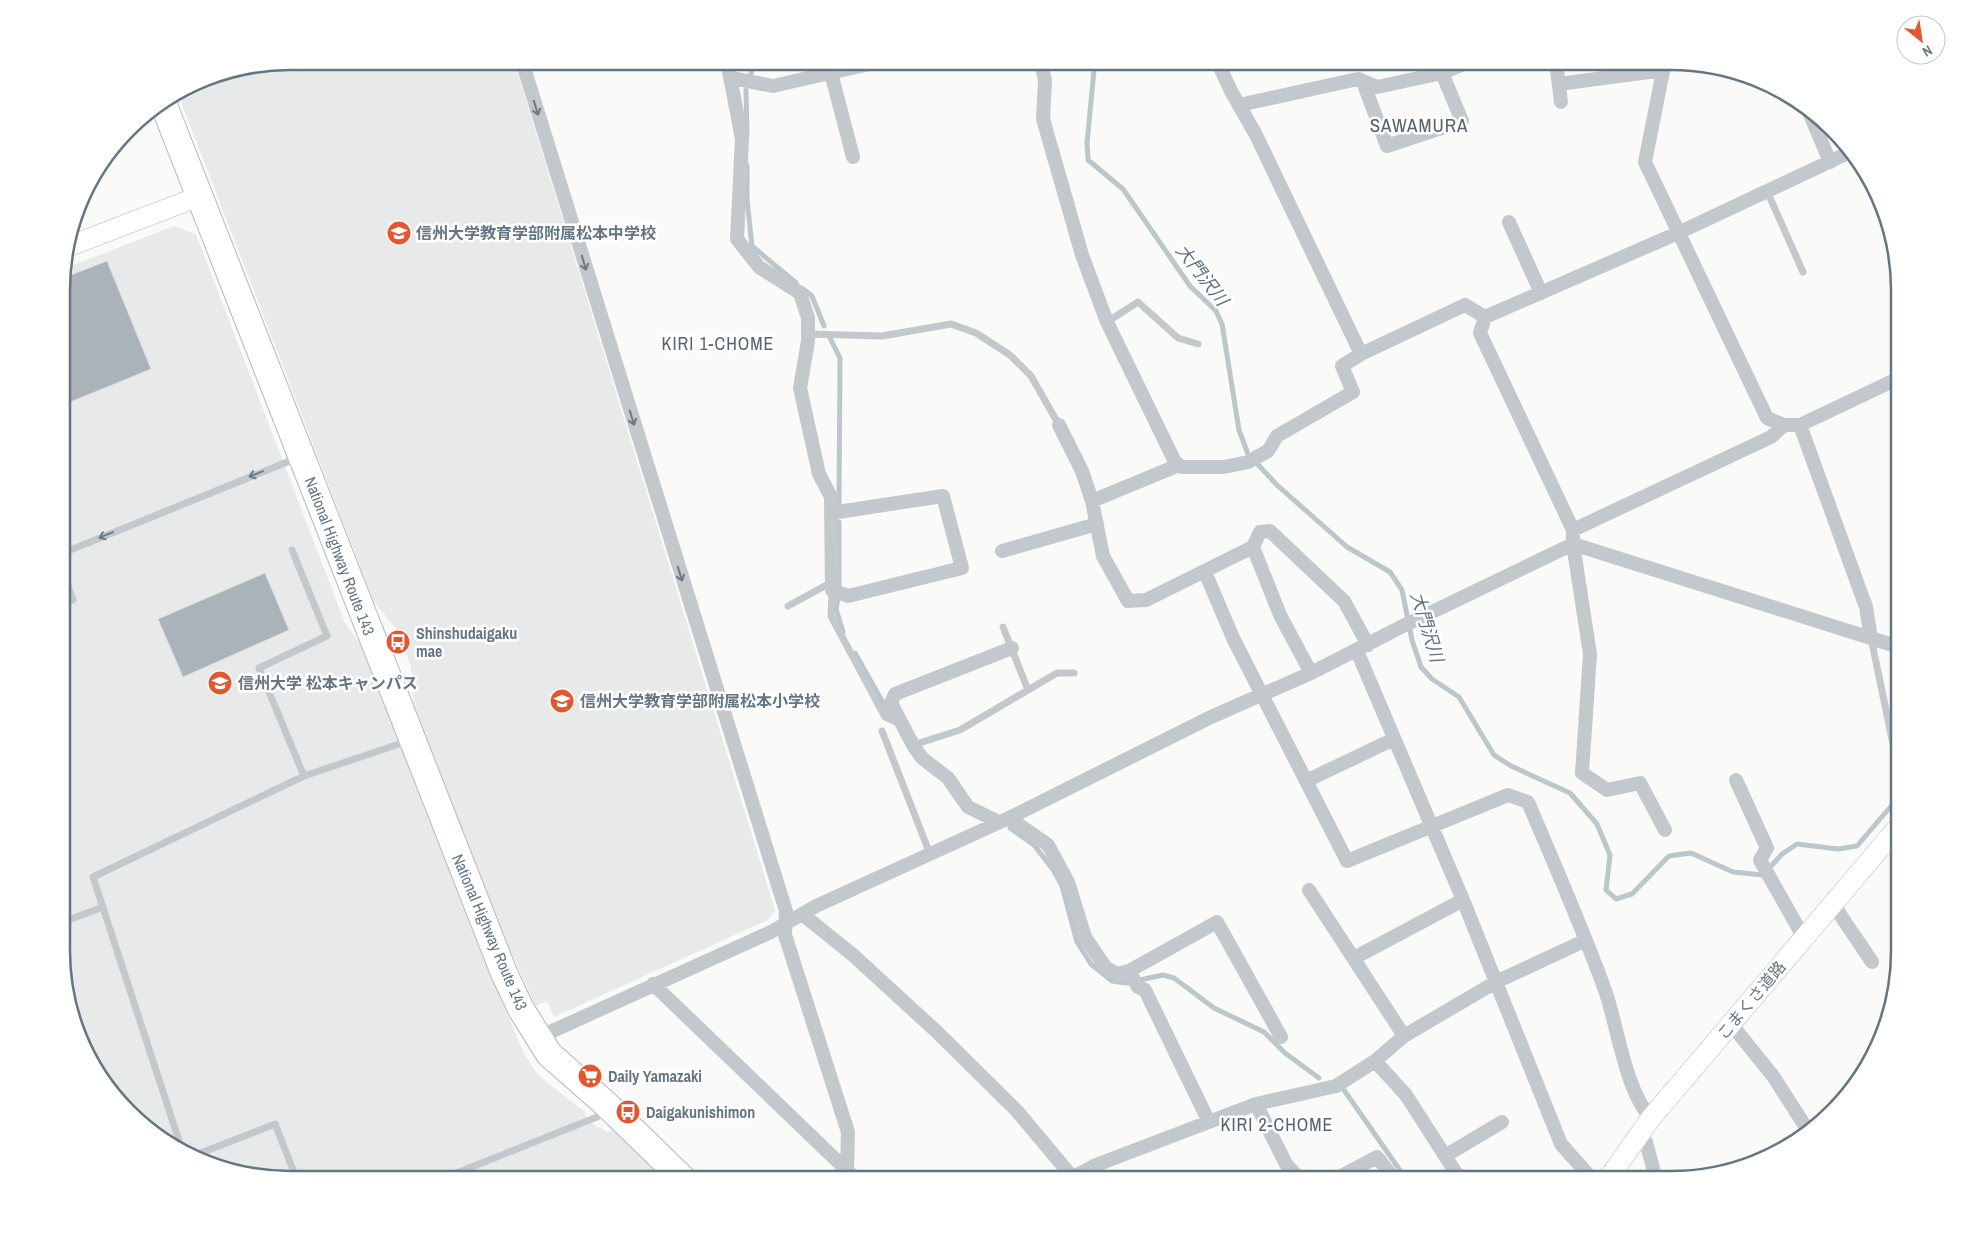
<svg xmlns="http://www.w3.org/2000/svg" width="1961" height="1241" font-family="'Archivo Narrow','Noto Sans JP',sans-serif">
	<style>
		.built { fill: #e8e9e9 }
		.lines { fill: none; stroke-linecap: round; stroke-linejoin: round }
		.stream { stroke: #bbc7cb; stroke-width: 5 }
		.building { fill: #aab3b9; stroke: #dcdcda }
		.secondary-casing { stroke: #b3babf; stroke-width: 21 }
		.highway-casing { stroke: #b4b9bd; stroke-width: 28 }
		.lane { stroke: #c3c8cc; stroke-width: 7 }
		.street { stroke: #c3c8cc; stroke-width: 14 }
		.secondary { stroke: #fff; stroke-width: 20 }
		.highway { stroke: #fff; stroke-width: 26 }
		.oneway { stroke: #6a7a87 }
		.labels { text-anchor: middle; stroke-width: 5; stroke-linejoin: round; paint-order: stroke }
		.poi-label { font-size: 16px; font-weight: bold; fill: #657683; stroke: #fff; text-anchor: start }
		.street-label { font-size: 16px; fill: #657683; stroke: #fff }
		.water-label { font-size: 18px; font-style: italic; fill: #60757c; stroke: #fff }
		.neighbourhood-label { font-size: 18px; letter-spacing: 1px; fill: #57646e; stroke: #fff }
		.quarter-label { font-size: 19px; letter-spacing: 1px; fill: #57646e; stroke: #fff }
		.rim { fill: none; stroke: #657683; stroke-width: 2.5 }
	</style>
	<rect width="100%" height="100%" fill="#fafaf8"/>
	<!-- built -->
	<path class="built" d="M290,61H514L775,910L768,920L554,1017L547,1001L536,1006L510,950L414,708L411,666L396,629L373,600L178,94L203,79Z
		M174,226L196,234L345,623L362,646L485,962L525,1056L539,1076L586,1113L585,1116L598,1128L601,1127L606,1132L617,1129L667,1180H290L217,1168L163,1141L92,1066L63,980V269Z"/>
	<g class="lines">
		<!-- stream -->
		<path class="stream" d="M1097,61L1094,70L1087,143L1088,160L1123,189L1190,286L1216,311L1222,324L1239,430L1248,454L1277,485L1347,547L1390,572L1402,590L1412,640L1421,667L1432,679L1459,697L1494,755L1511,766L1570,793L1597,824L1610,855L1606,890L1616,899L1632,894L1669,856L1691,853L1733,872L1763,875L1782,854L1797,844L1838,849L1857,846L1892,805L1898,806
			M750,78L754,61
			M746,90L747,136
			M747,165V199L752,246L796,283
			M803,289L812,296L824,326
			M830,338L840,358L839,505
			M839,522V584
			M838,598L836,609L843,632
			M855,653L890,715
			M1010,828L1034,845L1054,871L1062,886L1077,942L1091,964L1112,981L1126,983L1163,975L1174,978L1214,1008L1264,1032L1285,1053L1319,1078
			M1344,1090L1406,1179"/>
	</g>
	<!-- building -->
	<path class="building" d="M107,261L151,369L63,405V278Z
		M265,573L289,630L183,677L158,619Z"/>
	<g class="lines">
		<defs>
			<path id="secondary" d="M67,247L200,196
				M1608,1179L1651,1118L1899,826"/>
			<path id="highway" d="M163,103L504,973L521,1009L549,1054L608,1106L684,1180"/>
		</defs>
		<!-- secondary casing -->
		<use href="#secondary" class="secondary-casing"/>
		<!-- highway casing -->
		<use href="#highway" class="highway-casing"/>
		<!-- lane -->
		<path class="lane" d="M1767,191L1803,272
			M1107,322L1138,302L1178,338L1198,344
			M808,334L882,336L951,324L976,333L1010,355L1031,376L1059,425
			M292,550L327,636L259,668L304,776
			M63,553L297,458
			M63,573L73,600L63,603
			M832,590L831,616L885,717L901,724
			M788,606L832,582
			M1003,627L1028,690
			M1871,638L1899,773
			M882,731L930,854
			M913,745L960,730L1057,673H1074
			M63,922L103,907
			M182,1150L93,877L304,776L408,741
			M193,1156L275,1124L297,1180
			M439,1180L597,1117L605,1109"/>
		<!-- street -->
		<path class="street" d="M522,61L786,911L785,935L848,1132L847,1171L844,1180
			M727,61L742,139L737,239L759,267L800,293L808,318V341L800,388L819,474L831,497L832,590L848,596L962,568L943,496L831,513
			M1040,61L1045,80L1043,119L1082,255L1107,322L1175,462L1182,467H1224L1248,462L1268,451L1277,436L1353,392L1342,366L1361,354L1465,305L1485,317
			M1217,61L1231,91L1256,135L1361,354
			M1665,61L1645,162L1767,418L1784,425H1800L1899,378
			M1556,62L1561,102
			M831,73L853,157
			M732,78L773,86L882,61
			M1363,82L1387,146L1462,121L1442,73
			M1559,84L1664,70
			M1239,105L1358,79L1377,87L1442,73L1471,61
			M1809,112L1830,162
			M1509,222L1541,293
			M1485,317L1480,333L1573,530V544L1590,654L1582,773L1607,790L1640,783L1665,830
			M1485,317L1678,233L1848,153
			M1059,425L1082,471L1092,501L1103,556L1128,601L1146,600L1253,547L1260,532L1270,531L1344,601L1368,645
			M1800,425L1866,607L1871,638
			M1092,501L1179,465
			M1573,530L1771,437L1784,425
			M1253,547L1280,615L1311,673
			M1002,551L1097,524
			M1205,572L1233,638L1347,861L1508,795L1528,802C1555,866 1583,929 1606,993C1618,1029 1626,1092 1651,1118
			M1357,651L1463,900L1561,1144L1592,1179
			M1736,780L1767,848L1760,860L1804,938
			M1306,781L1394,739
			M1009,818L1048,845L1068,882L1085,937L1106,968L1117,974L1129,971L1217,922L1281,1037
			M999,822L968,807L948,778L922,758L913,745L891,703L895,694L1012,648
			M1309,890L1404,1036
			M1834,902L1839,913L1872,962
			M802,914L853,955L937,1032L1017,1111L1074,1179
			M1354,958L1463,900
			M1129,971L1138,987L1145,990L1209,1122
			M653,984L857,1180
			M1731,1024L1773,1076L1807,1129
			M537,1038L771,932L816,906L1009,818L1211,717L1311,673L1403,626L1573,544L1899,647
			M1375,1061L1406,1095L1456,1173L1465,1179
			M1256,1104L1286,1164L1300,1179
			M1646,1142L1656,1179
			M1445,1156L1502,1122
			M1072,1178L1096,1165L1256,1104L1336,1086L1375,1061L1404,1036L1496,982L1586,940
			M1336,1179L1377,1157L1394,1179"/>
		<!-- secondary -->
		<use href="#secondary" class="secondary"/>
		<!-- highway -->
		<use href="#highway" class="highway"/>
	</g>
	<!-- one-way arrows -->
	<defs><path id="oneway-shaft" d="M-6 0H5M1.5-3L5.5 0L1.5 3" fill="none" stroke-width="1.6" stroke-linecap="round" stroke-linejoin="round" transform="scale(1.25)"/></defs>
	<g class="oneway">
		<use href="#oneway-shaft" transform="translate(536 108) rotate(73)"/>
		<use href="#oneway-shaft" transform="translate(584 263) rotate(73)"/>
		<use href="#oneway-shaft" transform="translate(632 418) rotate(73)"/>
		<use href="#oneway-shaft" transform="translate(256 474) rotate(158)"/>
		<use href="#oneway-shaft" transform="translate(106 535) rotate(157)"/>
		<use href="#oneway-shaft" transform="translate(680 574) rotate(73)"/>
	</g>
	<!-- icons -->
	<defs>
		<symbol id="school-disc" viewBox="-11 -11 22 22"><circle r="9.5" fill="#e4572e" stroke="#fff"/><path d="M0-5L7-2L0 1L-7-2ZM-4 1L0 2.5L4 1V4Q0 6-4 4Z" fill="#fff"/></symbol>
		<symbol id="bus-disc" viewBox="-11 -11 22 22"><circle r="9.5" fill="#e4572e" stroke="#fff"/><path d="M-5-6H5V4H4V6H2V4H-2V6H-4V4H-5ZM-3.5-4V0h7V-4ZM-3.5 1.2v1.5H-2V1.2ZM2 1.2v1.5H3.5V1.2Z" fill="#fff"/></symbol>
		<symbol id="university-disc" viewBox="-11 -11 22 22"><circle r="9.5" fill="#e4572e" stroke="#fff"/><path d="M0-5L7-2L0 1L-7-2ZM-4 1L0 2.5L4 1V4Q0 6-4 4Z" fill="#fff"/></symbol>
		<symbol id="supermarket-disc" viewBox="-11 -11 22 22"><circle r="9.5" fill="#e4572e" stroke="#fff"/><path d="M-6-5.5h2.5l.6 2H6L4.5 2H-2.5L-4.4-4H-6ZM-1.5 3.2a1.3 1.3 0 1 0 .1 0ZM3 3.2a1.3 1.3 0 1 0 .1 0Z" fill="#fff"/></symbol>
	</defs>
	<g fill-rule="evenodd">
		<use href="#school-disc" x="385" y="219" width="28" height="28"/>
		<use href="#bus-disc" x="384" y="628" width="28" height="28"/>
		<use href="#university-disc" x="206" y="669" width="28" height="28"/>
		<use href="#school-disc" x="548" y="687" width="28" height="28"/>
		<use href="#supermarket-disc" x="576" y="1062" width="28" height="28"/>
		<use href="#bus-disc" x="614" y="1098" width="28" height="28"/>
	</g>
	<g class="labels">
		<!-- poi labels -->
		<g class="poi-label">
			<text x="416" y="239">信州大学教育学部附属松本中学校</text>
			<text x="416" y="639">Shinshudaigaku<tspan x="416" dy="18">mae</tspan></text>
			<text x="238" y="689">信州大学 松本キャンパス</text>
			<text x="580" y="707">信州大学教育学部附属松本小学校</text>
			<text x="608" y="1082">Daily Yamazaki</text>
			<text x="646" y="1118">Daigakunishimon</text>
		</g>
		<!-- street labels -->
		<g class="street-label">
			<text transform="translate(340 556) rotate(69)" y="6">National Highway Route 143</text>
			<text transform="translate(490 932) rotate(67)" y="6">National Highway Route 143</text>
			<text transform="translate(1751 1000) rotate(-50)" y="6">こまくさ道路</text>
		</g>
		<!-- water labels -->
		<g class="water-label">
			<text transform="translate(1202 275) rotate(52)" y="6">大門沢川</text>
			<text transform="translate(1427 627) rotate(73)" y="6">大門沢川</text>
		</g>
		<!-- neighbourhood labels -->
		<g class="neighbourhood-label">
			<text x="718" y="350">KIRI 1-CHOME</text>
			<text x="1277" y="1131">KIRI 2-CHOME</text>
		</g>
		<!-- quarter labels -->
		<g class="quarter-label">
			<text x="1419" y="132">SAWAMURA</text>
		</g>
	</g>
	<!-- crop -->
	<path d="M0 0H1961V1241H0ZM290 70H1671A220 220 0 0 1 1891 290V951A220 220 0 0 1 1671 1171H290A220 220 0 0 1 70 951V290A220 220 0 0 1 290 70Z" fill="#fff" fill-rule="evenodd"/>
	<path class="rim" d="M290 70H1671A220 220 0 0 1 1891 290V951A220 220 0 0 1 1671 1171H290A220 220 0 0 1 70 951V290A220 220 0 0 1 290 70Z"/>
	<!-- north arrow -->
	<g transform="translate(1921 40) rotate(150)"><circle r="24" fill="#ffffff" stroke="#c1c8cd"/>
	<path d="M0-4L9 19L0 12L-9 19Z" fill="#e4572e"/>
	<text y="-8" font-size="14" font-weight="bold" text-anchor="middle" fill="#657683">N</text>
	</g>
</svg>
